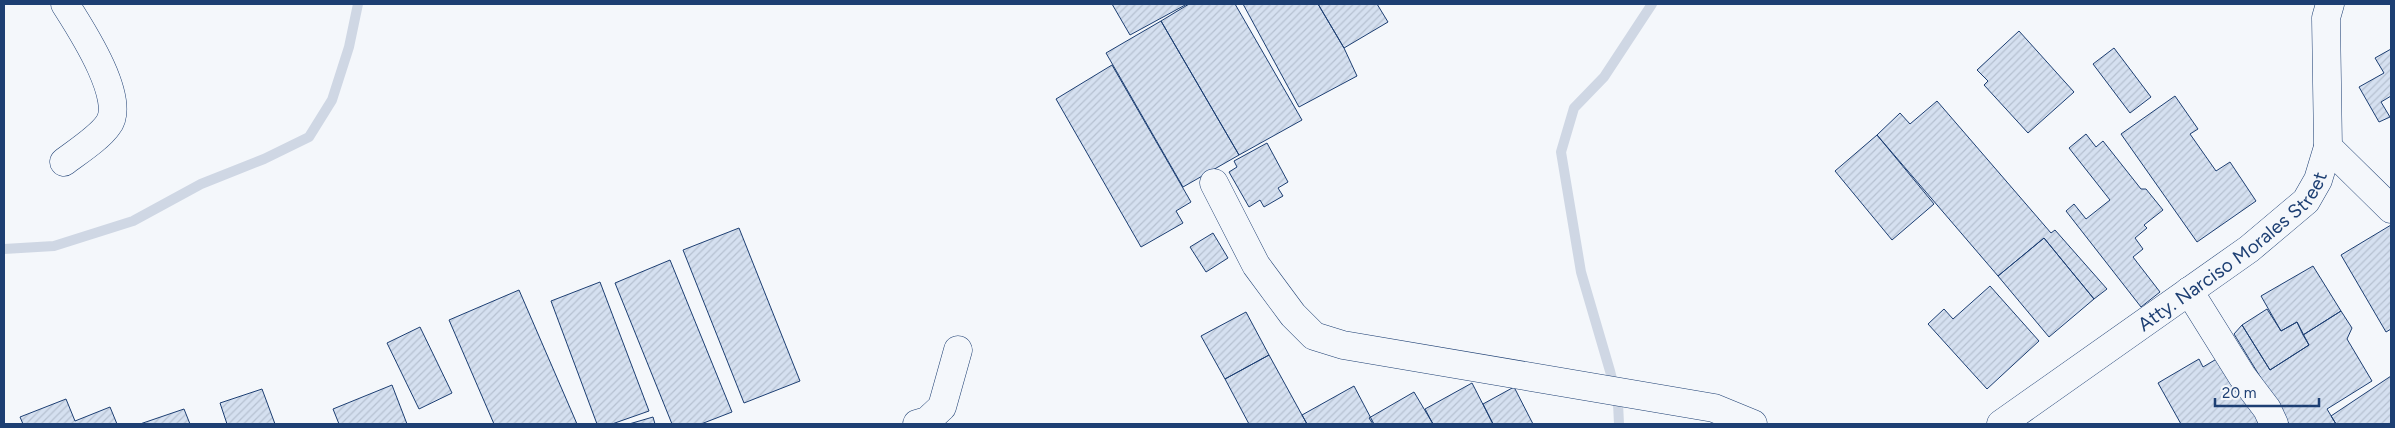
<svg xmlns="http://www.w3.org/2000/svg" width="2395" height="428" font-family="Figtree,sans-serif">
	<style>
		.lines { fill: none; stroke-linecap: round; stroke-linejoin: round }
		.stream { stroke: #cfd7e4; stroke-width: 10 }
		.building { fill: url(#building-hatch); stroke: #1d3f73 }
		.minor-casing { stroke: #1d3f73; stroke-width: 29 }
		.minor { stroke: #f4f7fb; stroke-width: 28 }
		.labels { text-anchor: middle; stroke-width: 4; stroke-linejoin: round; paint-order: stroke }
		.street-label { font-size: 19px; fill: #1d3f73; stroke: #f4f7fb }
	</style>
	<defs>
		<pattern id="building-hatch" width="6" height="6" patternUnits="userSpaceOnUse" patternTransform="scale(1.25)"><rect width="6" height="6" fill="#d5e0f0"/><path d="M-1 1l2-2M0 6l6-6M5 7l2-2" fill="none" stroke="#b6c1d1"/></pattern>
	</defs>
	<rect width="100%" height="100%" fill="#f4f7fb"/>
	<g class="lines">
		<!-- stream -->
		<path class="stream" d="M4,249L54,246L133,221L201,184L264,159L309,137L332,100L349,47L358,4
			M1619,424L1618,403L1610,371L1581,272L1561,152L1574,108L1604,77L1652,4"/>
	</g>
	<!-- building -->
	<path class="building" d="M1112,4H1187L1130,35Z
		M1189,4H1235L1302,120L1239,155L1161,21Z
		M1243,4H1318L1344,48L1357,76L1299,107Z
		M1318,4H1377L1388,22L1344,48Z
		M1161,21L1239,155L1183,187L1106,53Z
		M2019,31L2074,92L2028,133L1984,85L1988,81L1977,70Z
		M2114,48L2151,97L2130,113L2093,64Z
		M2391,49V96L2381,102L2390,117L2379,122L2359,87L2384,73L2375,58Z
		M1112,65L1191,202L1176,211L1183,223L1141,247L1056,99Z
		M2175,96L2198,129L2190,134L2216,171L2230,162L2256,201L2197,242L2121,134Z
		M1937,101L2051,233L2055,230L2107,289L2094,299L2044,238L1998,276L1877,135L1900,113L1910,124Z
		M2086,134L2096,147L2103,141L2141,189H2146L2163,210L2144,225L2147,228L2135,238L2143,249L2133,257L2160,292L2141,307L2066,211L2074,204L2086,219L2110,200L2069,148Z
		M1877,135L1934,204L1892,240L1835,171Z
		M1267,143L1288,182L1278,188L1283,196L1264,207L1260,200L1249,207L1229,172L1237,167L1234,161Z
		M2391,225V329L2386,332L2341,255Z
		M739,228L800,381L744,403L683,250Z
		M1213,233L1228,258L1206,272L1190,247Z
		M2044,238L2094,299L2049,337L1998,276Z
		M670,260L732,412L701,424H672L615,283Z
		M2313,266L2341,311L2303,335L2297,322L2281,331L2261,296Z
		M600,282L649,411L612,424H597L551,301Z
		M1990,286L2039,341L1987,389L1928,324L1944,309L1953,319Z
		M519,290L577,424H494L449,320Z
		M2267,309L2281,331L2297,322L2309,345L2270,370L2242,325Z
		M2341,311L2352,328L2347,339L2372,381L2327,409L2336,424H2289L2234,334L2242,325L2270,370L2309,345L2303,335Z
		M1246,312L1269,355L1225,379L1201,336Z
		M420,327L452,393L419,409L387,343Z
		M2225,354L2263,420L2256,424H2181L2158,383L2199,359L2203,367Z
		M1269,355L1302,415L1307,424H1249L1225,379Z
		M2391,376V424H2336L2331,416Z
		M1472,383L1493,424H1433L1425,409Z
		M392,385L407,424H339L333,409Z
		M1354,386L1374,424H1307L1302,415Z
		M1514,387L1533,424H1493L1483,404Z
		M262,389L275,424H227L220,403Z
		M1414,392L1433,424H1373L1369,418Z
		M66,399L75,421L110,407L117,424H23L20,417Z
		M184,409L190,424H140Z
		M653,417L655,424H629Z"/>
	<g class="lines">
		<defs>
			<g id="minor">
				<path d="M2328,147L2391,209"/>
				<path d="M64,162C77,152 99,138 108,125C128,100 79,26 65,4"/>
				<path d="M1214,183L1256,265L1293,315L1314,336L1343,345L1714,408L1753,424"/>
				<path d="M2189,291L2242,376L2267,409L2274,424"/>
				<path d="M917,424L927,421L942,407L958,350"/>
				<path id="s1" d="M2001,424L2249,249L2306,201L2318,180L2328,147L2326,18L2330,4"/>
			</g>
		</defs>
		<!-- minor casing -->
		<use href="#minor" class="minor-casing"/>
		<!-- minor -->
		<use href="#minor" class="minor"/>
	</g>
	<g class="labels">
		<!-- street labels -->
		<g class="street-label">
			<text dy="7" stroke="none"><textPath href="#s1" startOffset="290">Atty. Narciso Morales Street</textPath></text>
		</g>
	</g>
	<!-- border -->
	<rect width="2395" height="428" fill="none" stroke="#1d3f73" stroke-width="10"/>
	<!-- scale -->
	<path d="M2215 398v8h104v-8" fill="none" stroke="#1d3f73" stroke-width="2.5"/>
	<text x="2222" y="398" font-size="15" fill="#1d3f73" stroke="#f4f7fb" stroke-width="4" paint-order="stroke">20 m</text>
</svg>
